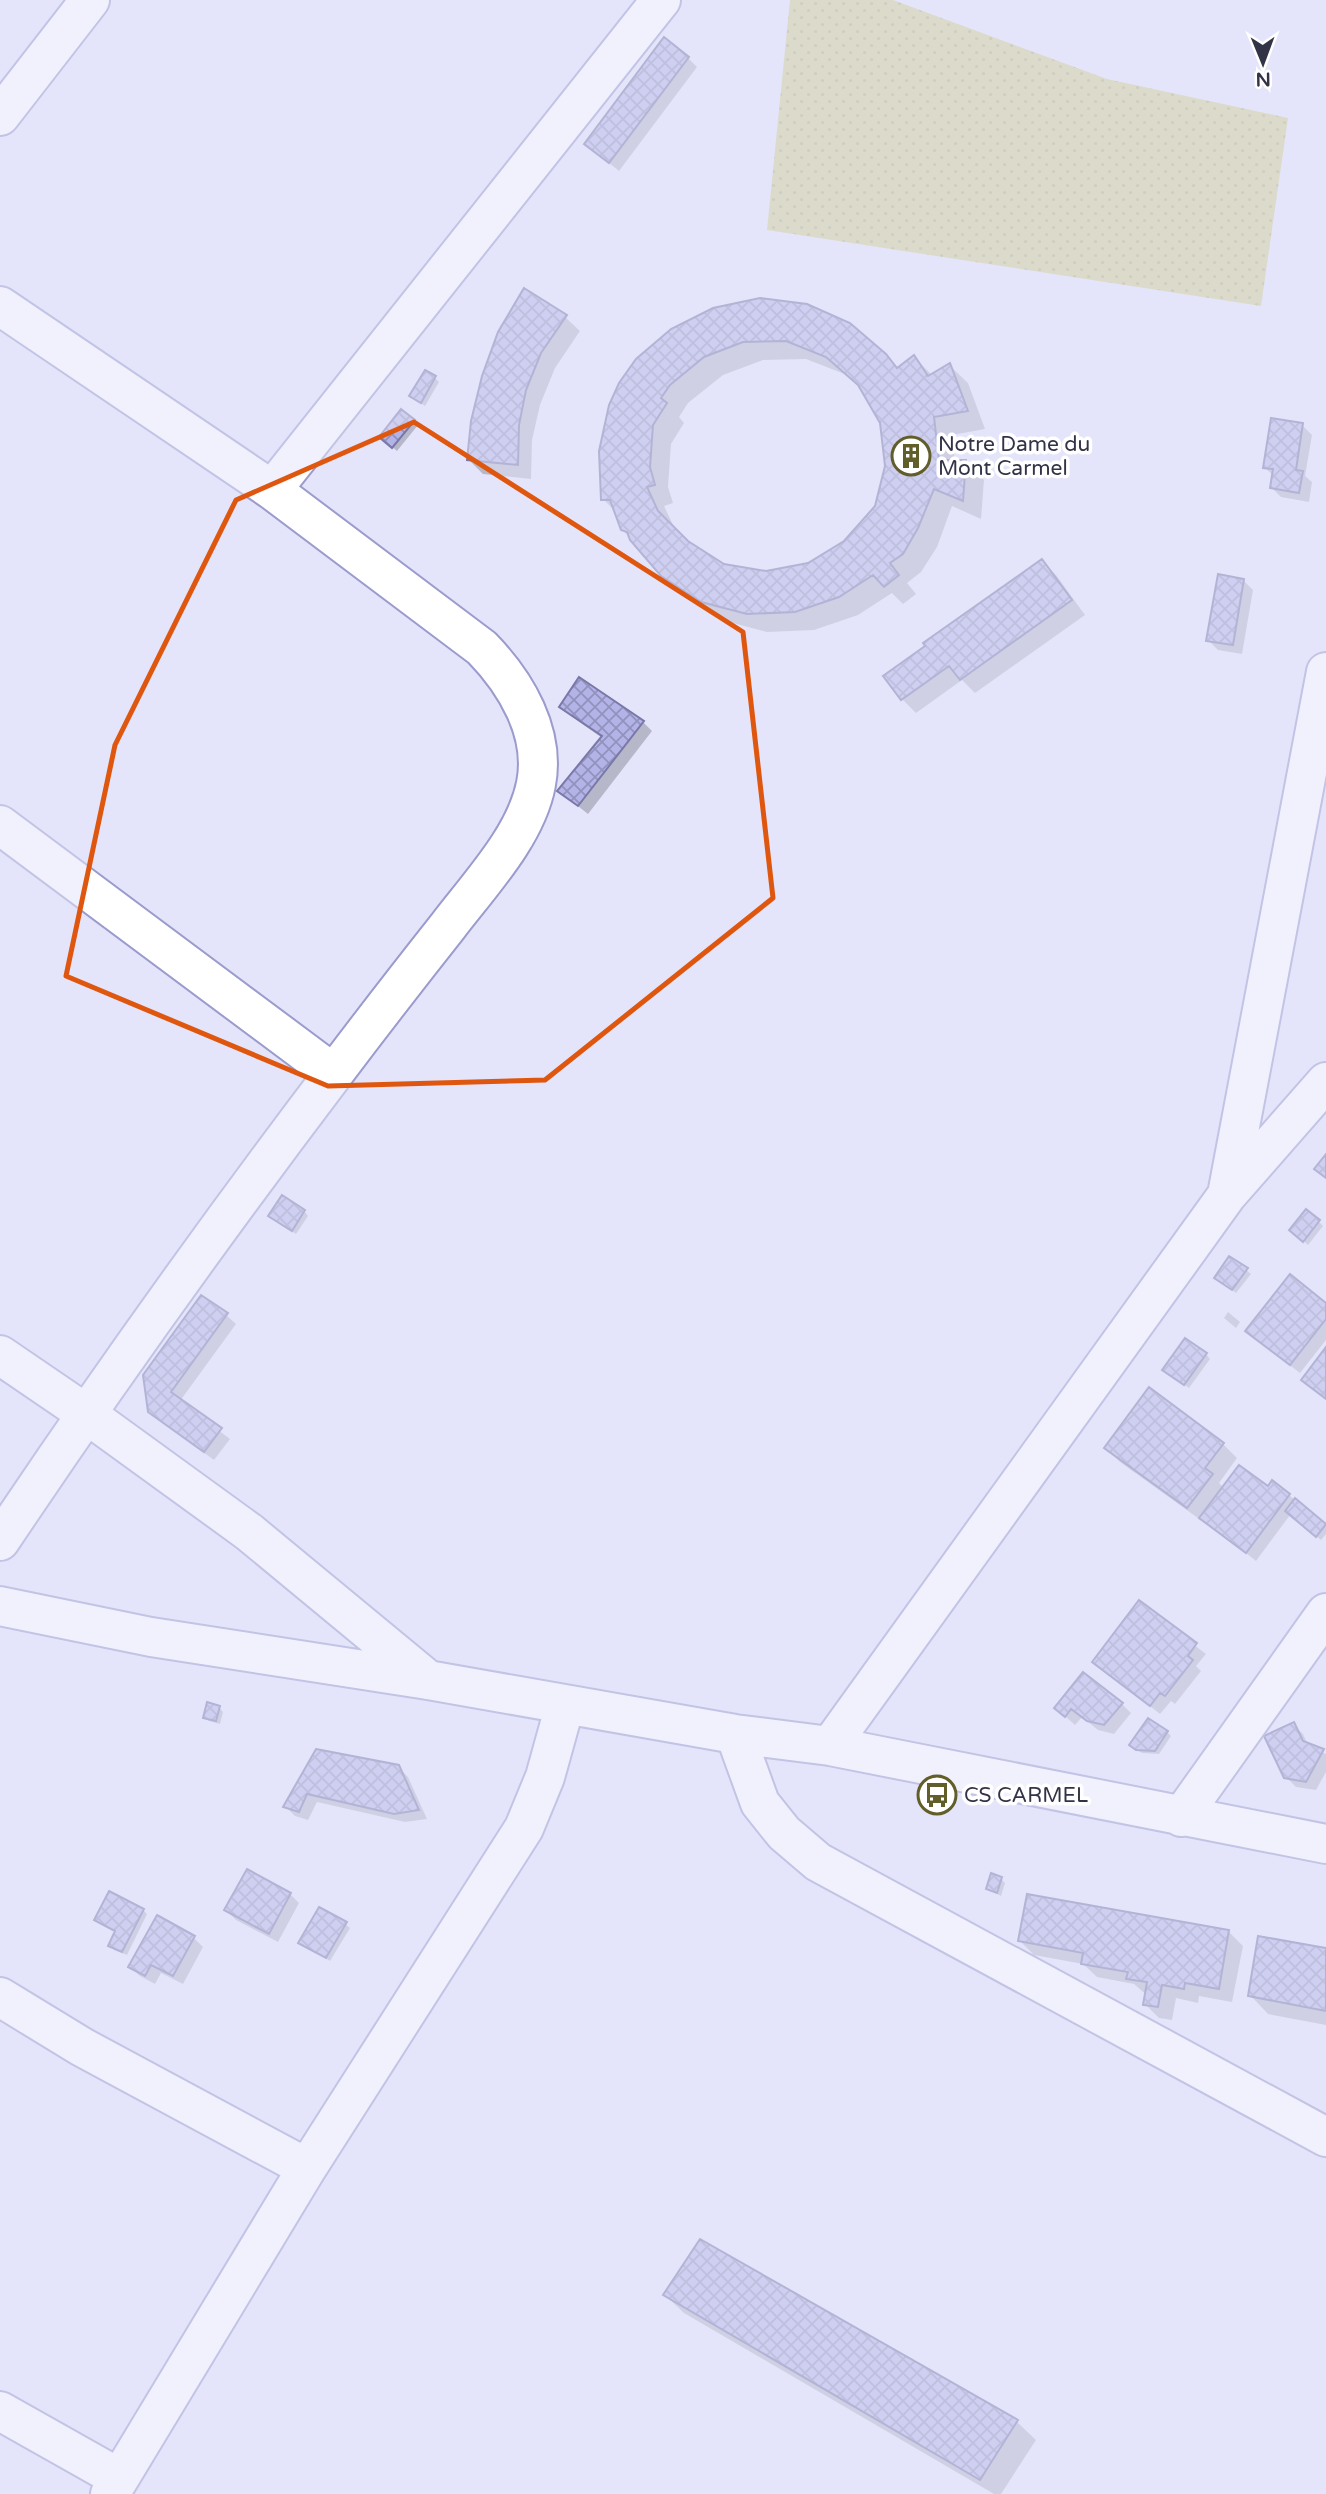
<svg xmlns="http://www.w3.org/2000/svg" width="1326" height="2494" font-family="'Varela Round',sans-serif">
	<style>
		.grass { fill: url(#grass-dots) }
		.shadow { fill: #0003; fill-rule: evenodd }
		.building { fill: url(#building-cross-hatch); stroke: #7978a9; stroke-width: 2; fill-rule: evenodd }
		.lines { fill: none; stroke-linecap: round; stroke-linejoin: round }
		.minor-casing { stroke: #9b9bcd; stroke-width: 42 }
		.minor { stroke: #fff; stroke-width: 38 }
		.marked { fill: none; stroke: #df570f; stroke-width: 5; stroke-linejoin: round }
		.labels { text-anchor: middle; stroke-width: 7; stroke-linejoin: round; paint-order: stroke }
		.poi-label { font-size: 21px; fill: #333348; stroke: #fff; text-anchor: start }
	</style>
	<defs>
		<pattern id="grass-dots" width="8" height="8" patternUnits="userSpaceOnUse" patternTransform="scale(1.75)"><rect width="8" height="8" fill="#d2ce93"/><path d="M2 2h.1M6 6h.1" fill="none" stroke="#b5b180" stroke-width="1.8" stroke-linecap="round"/></pattern>
		<pattern id="building-cross-hatch" width="8" height="8" patternUnits="userSpaceOnUse" patternTransform="scale(1.75)"><rect width="8" height="8" fill="#b3b3e7"/><path d="M0 0l8 8M0 8l8-8" fill="none" stroke="#9292bd"/></pattern>
	</defs>
	<rect width="100%" height="100%" fill="#e4e5fa"/>
	<!-- grass -->
	<path class="grass" d="M790,0H893L1107,79L1288,118L1261,306L767,230Z"/>
	<!-- shadow -->
	<path class="shadow" d="M688,58L697,67L619,171L586,144Z
		M714,309L885,355L899,369L914,357L932,375L949,365L968,383L985,429L952,435L955,462H966L984,480L981,519L952,506L937,547L921,572L907,583L916,594L903,604L892,593L858,615L814,630L767,632L722,620L682,595L622,529L616,512L603,499L600,451ZM806,359L847,375L862,388L881,423L886,467L876,507L846,542L809,565L766,573L723,565L687,543L676,531L664,506L673,503L668,487L671,444L684,423L679,417L688,403L723,375L763,360Z
		M565,317L580,331L555,368L540,405L532,440L531,479L483,474L469,460Z
		M435,378L439,382L425,406L411,396Z
		M402,411L418,425L397,451L385,441Z
		M1302,425L1312,435L1305,476L1312,482L1309,502L1281,497L1272,488L1274,476L1265,468Z
		M1042,561L1056,575L1085,615L975,693L962,680L916,713L902,699Z
		M1243,580L1253,590L1242,654L1218,650L1208,640Z
		M561,707L643,722L652,731L588,814L559,791L602,738L571,716Z
		M304,1211L308,1216L296,1234L270,1216Z
		M1319,1222L1323,1226L1308,1245L1296,1235Z
		M1246,1270L1251,1274L1236,1293L1216,1278Z
		M1326,1305V1340L1300,1373L1257,1340Z
		M1228,1312L1240,1322L1236,1328L1224,1318Z
		M226,1315L236,1324L180,1401L230,1439L214,1460L160,1421L150,1411Z
		M1206,1354L1210,1359L1189,1388L1169,1374Z
		M1223,1444L1237,1458L1219,1483L1224,1488H1268L1289,1495L1326,1527V1534L1321,1540L1290,1515L1256,1561L1203,1519L1202,1521L1120,1462L1106,1448Z
		M1139,1603L1206,1654L1196,1666L1201,1671L1175,1704L1171,1701L1160,1714L1094,1662Z
		M1122,1704L1131,1713L1114,1734L1098,1730L1082,1717L1075,1725L1056,1708Z
		M219,1707L223,1712L220,1724L209,1721L204,1717Z
		M1293,1724L1303,1734L1308,1745L1326,1754V1772L1316,1790L1296,1787L1286,1777Z
		M1167,1732L1171,1736L1159,1754L1142,1753L1136,1749Z
		M317,1751L398,1767L408,1777L427,1819L405,1822L317,1802L308,1820L295,1816L286,1807Z
		M1001,1879L1005,1883L1001,1896L988,1889Z
		M290,1894L299,1903L278,1942L236,1920L226,1910Z
		M143,1910L147,1914L127,1955L114,1950L110,1945L116,1932L96,1920Z
		M345,1924L350,1928L330,1961L301,1943Z
		M1229,1932L1243,1946L1232,2002L1199,1996L1198,2003L1176,1998L1172,2020L1159,2018L1145,2004L1147,1993L1143,1992L1134,1984L1097,1977L1083,1964L1034,1955L1020,1941Z
		M194,1938L203,1947L183,1984L161,1973L155,1984L140,1976L130,1967Z
		M1326,1950V2025L1268,2014L1250,1995Z
		M701,2242L1017,2422L1036,2440L1001,2494H994L684,2313L665,2295Z"/>
	<!-- building -->
	<path class="building" d="M664,37L689,57L609,163L584,144Z
		M524,288L567,315L541,353L526,390L519,425L518,465L467,460L471,421L482,376L498,332Z
		M760,298L807,304L850,323L886,354L897,368L914,355L928,376L950,363L968,411L934,417L939,460H966L963,501L934,489L918,528L903,554L890,563L899,575L884,587L873,575L839,597L795,612L747,614L701,602L661,576L630,540L627,532L621,530L610,500H601L599,451L609,405L619,383L636,359L671,329L713,308ZM786,341L826,357L858,385L880,423L885,466L875,506L844,541L808,563L766,571L724,564L688,541L658,511L647,487L655,485L650,467L653,425L667,403L661,398L670,385L704,357L743,342Z
		M425,370L436,376L421,403L409,396Z
		M401,409L415,420L392,448L379,437Z
		M1271,418L1303,423L1296,470L1303,471L1299,493L1270,488L1273,469L1263,468Z
		M1042,559L1072,600L960,680L949,666L901,700L883,676L925,646L923,643Z
		M1218,574L1244,579L1233,645L1206,641Z
		M579,677L644,721L578,806L557,791L602,736L559,707Z
		M1326,1154V1178L1314,1169Z
		M282,1195L305,1210L292,1231L268,1216Z
		M1306,1209L1320,1220L1303,1242L1289,1230Z
		M1229,1256L1248,1268L1232,1290L1214,1278Z
		M1290,1274L1326,1303V1319L1290,1365L1245,1331Z
		M201,1295L228,1313L171,1392L222,1428L204,1452L148,1412L143,1375Z
		M1185,1338L1207,1353L1184,1385L1162,1370Z
		M1326,1347V1399L1301,1380Z
		M1149,1387L1224,1443L1205,1468L1213,1474L1187,1508L1104,1448Z
		M1239,1465L1268,1486L1272,1480L1290,1494L1246,1553L1199,1518Z
		M1295,1498L1326,1524L1316,1537L1285,1511Z
		M1139,1600L1197,1643L1188,1656L1193,1660L1165,1696L1160,1693L1150,1706L1092,1662Z
		M1083,1672L1123,1703L1104,1725L1087,1721L1071,1709L1065,1717L1054,1708Z
		M207,1702L220,1706L216,1721L203,1718Z
		M1148,1718L1168,1731L1155,1751L1136,1750L1129,1745Z
		M1294,1722L1303,1741L1324,1749L1306,1782L1284,1778L1264,1736Z
		M316,1749L399,1765L419,1810L394,1814L307,1794L299,1812L283,1807Z
		M247,1869L291,1893L269,1934L224,1910Z
		M991,1873L1002,1877L997,1893L986,1889Z
		M109,1891L144,1909L122,1952L108,1946L115,1931L94,1920Z
		M1027,1894L1229,1930L1219,1989L1185,1983L1184,1989L1162,1985L1158,2007L1143,2005L1147,1982L1126,1979L1128,1972L1081,1964L1083,1953L1018,1941Z
		M319,1907L347,1922L326,1958L298,1943Z
		M157,1915L195,1936L173,1976L151,1965L145,1976L128,1967Z
		M1258,1936L1326,1948V2011L1248,1996Z
		M700,2239L1018,2420L980,2480L663,2295Z"/>
	<g class="lines">
		<defs>
			<path id="minor" d="M0,116L90,0
				M0,306L272,490L482,648C516,683 546,733 536,784C526,836 480,884 448,926C410,974 372,1023 335,1072C219,1225 107,1381 0,1541
				M272,490L661,0
				M0,825L334,1074
				M1227,1195L1326,672
				M0,1355L85,1413L249,1532L428,1680
				M0,1606L151,1637L428,1680L735,1734L830,1746L1326,1844
				M735,1734L760,1803L784,1833L818,1862L1326,2137
				M830,1746L1227,1195L1326,1082
				M1181,1817L1326,1613
				M0,1997L82,2047L307,2168
				M0,2411L119,2478
				M110,2494L307,2168L524,1828L545,1777L565,1705"/>
		</defs>
		<!-- minor casing -->
		<use href="#minor" class="minor-casing"/>
		<!-- minor -->
		<use href="#minor" class="minor"/>
	</g>
	<!-- marked area -->
	<path d="M0 0H1326V2494H0ZM414,422L743,632L773,898L545,1080L328,1086L66,976L115,745L236,500Z" fill="#e4e5fa" fill-opacity=".55" fill-rule="evenodd"/>
	<path class="marked" d="M414,422L743,632L773,898L545,1080L328,1086L66,976L115,745L236,500Z"/>
	<!-- icons -->
	<defs>
		<symbol id="building-ring" viewBox="-11 -11 22 22"><circle r="9.5" fill="#fff" stroke="#625e2a" stroke-width="1.5"/><path d="M-4-6H4V6H1V3H-1V6H-4ZM-2.5-4.3h1.7v1.8h-1.7ZM.8-4.3h1.7v1.8H.8ZM-2.5-1h1.7V.8h-1.7ZM.8-1h1.7V.8H.8Z" fill="#625e2a"/></symbol>
		<symbol id="bus-ring" viewBox="-11 -11 22 22"><circle r="9.5" fill="#fff" stroke="#625e2a" stroke-width="1.5"/><path d="M-5-6H5V4H4V6H2V4H-2V6H-4V4H-5ZM-3.5-4V0h7V-4ZM-3.5 1.2v1.5H-2V1.2ZM2 1.2v1.5H3.5V1.2Z" fill="#625e2a"/></symbol>
	</defs>
	<g fill-rule="evenodd">
		<use href="#building-ring" x="889" y="434" width="44" height="44"/>
		<use href="#bus-ring" x="915" y="1773" width="44" height="44"/>
	</g>
	<g class="labels">
		<!-- poi labels -->
		<g class="poi-label">
			<text x="938" y="451">Notre Dame du<tspan x="938" dy="24">Mont Carmel</tspan></text>
			<text x="964" y="1802">CS CARMEL</text>
		</g>
	</g>
	<!-- north arrow -->
	<g transform="translate(1263 63) rotate(179)" stroke="#ffffff" stroke-width="5" paint-order="stroke">
	<path d="M0-5L12 26L0 18L-12 26Z" fill="#333348"/>
	<text y="-10" font-size="19" font-weight="bold" text-anchor="middle" fill="#333348">N</text>
	</g>
</svg>
